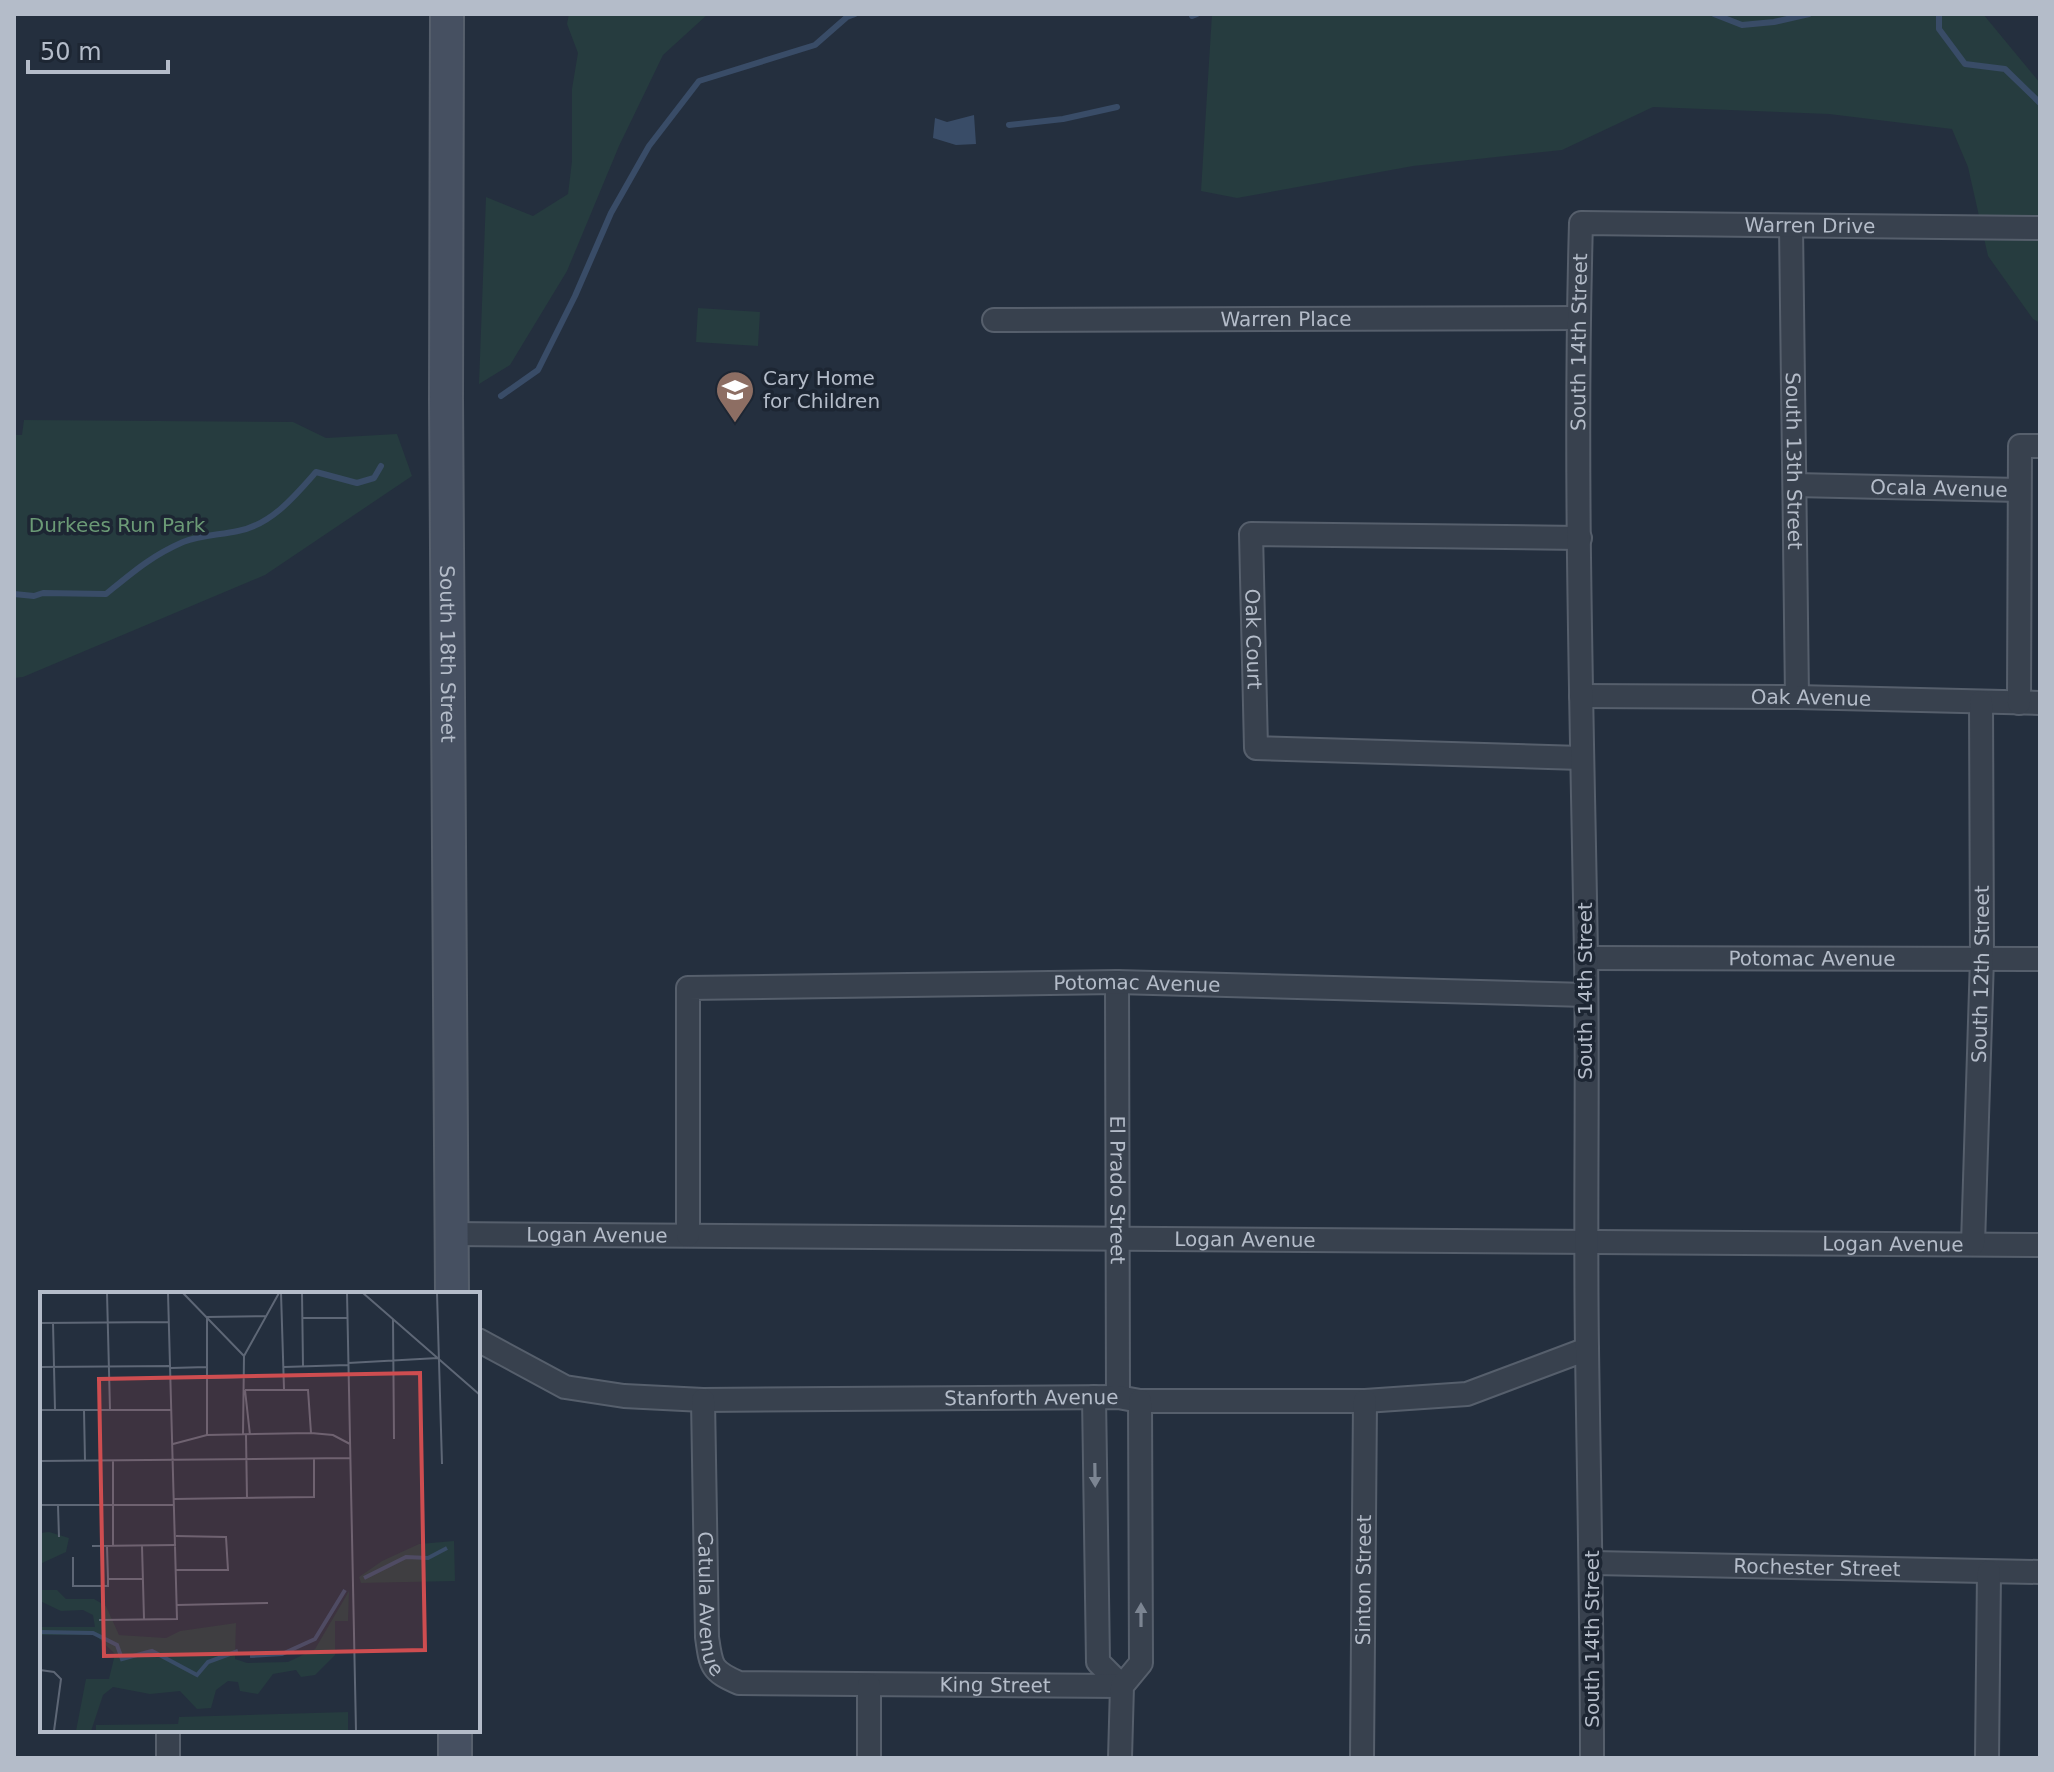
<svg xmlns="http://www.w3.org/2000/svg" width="2054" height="1772" font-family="'DejaVu Sans',sans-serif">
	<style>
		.green { fill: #263c3f }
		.water { fill: #394c67 }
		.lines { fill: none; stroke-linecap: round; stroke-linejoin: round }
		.stream { stroke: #394c67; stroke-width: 6 }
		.minor-casing { stroke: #565f6c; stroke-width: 26 }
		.secondary-casing { stroke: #565f6c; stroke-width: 36 }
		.minor { stroke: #38414e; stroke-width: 22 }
		.secondary { stroke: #465061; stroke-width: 32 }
		.oneway { fill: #7c8592 }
		.labels { text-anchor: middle; stroke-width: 7; stroke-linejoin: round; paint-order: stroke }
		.street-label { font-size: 20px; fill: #b4bcc9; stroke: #1d2633 }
		.poi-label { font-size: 20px; fill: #b4bcc9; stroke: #1d2633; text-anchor: start }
		.park-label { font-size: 20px; fill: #6b9a76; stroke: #1d2633 }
		.inset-river { fill: none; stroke: #394c67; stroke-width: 4 }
		.inset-road { fill: none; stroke: #5e6776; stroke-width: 2 }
		.view { fill: #ce4d50; fill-opacity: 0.15; stroke: #ce4d50; stroke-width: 4 }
		.inset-edge { fill: none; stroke: #b4bcc9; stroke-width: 4 }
	</style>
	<rect width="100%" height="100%" fill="#242f3e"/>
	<!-- green -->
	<path class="green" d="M569,14H708L663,55L619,146L567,271L510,365L479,384L486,197L533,216L568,194L572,161V89L578,53L567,24Z
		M1212,14H1983L2040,83V323L2033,319L1988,256L1968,167L1952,129L1829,114L1653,107L1562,150L1413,166L1237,198L1201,191Z
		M698,308L760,312L758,346L696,342Z
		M24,420L293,422L326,438L397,434L412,476L265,575L23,677L14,678V435H22Z"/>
	<!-- water -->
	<path class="water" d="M974,115L976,144L956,145L933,138L935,118L947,122Z"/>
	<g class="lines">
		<!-- stream -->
		<path class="stream" d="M1714,14L1742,25L1774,22L1809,14
			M1939,14V29L1965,64L2005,69L2040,103
			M1192,16L1197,14
			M1009,125L1063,119L1117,107
			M501,396L538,370L575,296L611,213L649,146L699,81L815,45L847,17L855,14
			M14,594L34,596L43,593L106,594C133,572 151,556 183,542C201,535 220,535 238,531C271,525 295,496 316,472L357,483L374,478L381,466"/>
		<defs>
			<g id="minor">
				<path id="s1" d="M1791,227L1797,697"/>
				<path id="s2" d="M994,320L1578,318"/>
				<path id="s3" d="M1795,485L2019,490"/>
				<path id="s4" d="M1580,538L1251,534L1256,748L1581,758"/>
				<path id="s5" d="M1581,696L1797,697L2040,703"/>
				<path d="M2019,703L2020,446H2040"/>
				<path id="s6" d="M1586,958L2040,959"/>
				<path id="s7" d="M1117,982L1118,1397"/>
				<path id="s8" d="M451,1234L2040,1245"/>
				<path id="s9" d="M688,1235V988L1117,982L1586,995"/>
				<path id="s10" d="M1973,1244L1982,958L1981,702"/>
				<path id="s11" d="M478,1340L565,1387L624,1396L703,1400L1118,1397L1140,1401H1365L1467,1394L1587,1349"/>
				<path d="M1094,1397L1098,1662L1122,1686"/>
				<path id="s12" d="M703,1400L707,1637C711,1666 711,1671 739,1683L1122,1686"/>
				<path id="s13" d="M1593,1563L2040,1572"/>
				<path d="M869,1685V1758"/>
				<path d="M168,1758V1730"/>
				<path d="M1120,1758L1122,1686L1141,1663L1140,1401"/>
				<path id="s14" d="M1362,1758L1365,1401"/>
				<path id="s15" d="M1592,1758C1592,1622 1589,1486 1587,1349C1585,1218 1588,1087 1586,956C1582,712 1574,467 1581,223L2040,228"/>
				<path d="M1987,1758L1989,1572"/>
			</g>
			<g id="secondary">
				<path id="s16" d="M447,14L446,399L452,1294"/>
				<path d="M455,1730V1758"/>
			</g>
		</defs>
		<!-- minor casing -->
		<use href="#minor" class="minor-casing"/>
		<!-- secondary casing -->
		<use href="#secondary" class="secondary-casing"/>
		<!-- minor -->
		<use href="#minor" class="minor"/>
		<!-- secondary -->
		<use href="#secondary" class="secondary"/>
	</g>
	<!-- one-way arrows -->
	<defs><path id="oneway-solid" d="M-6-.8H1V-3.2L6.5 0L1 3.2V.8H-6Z" transform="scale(2)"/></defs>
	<g class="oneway">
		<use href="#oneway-solid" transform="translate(1095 1475) rotate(89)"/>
		<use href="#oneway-solid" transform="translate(1141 1615) rotate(-90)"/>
	</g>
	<!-- icons -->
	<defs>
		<symbol id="school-pin" viewBox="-11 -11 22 30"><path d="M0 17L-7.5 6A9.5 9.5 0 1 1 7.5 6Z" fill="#8d6e63" stroke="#1d2633"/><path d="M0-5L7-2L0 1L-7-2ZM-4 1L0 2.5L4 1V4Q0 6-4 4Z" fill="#fff"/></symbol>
	</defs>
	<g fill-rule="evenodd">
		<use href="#school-pin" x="713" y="368" width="44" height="60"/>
	</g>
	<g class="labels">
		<!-- street labels -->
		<g class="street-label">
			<text dy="7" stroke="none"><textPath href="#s15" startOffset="1764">Warren Drive</textPath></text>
			<text dy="7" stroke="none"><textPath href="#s2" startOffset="292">Warren Place</textPath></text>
			<text dy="7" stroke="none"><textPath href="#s15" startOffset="1416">South 14th Street</textPath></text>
			<text dy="7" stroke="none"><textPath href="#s1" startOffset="234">South 13th Street</textPath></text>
			<text dy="7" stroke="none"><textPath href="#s3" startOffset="144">Ocala Avenue</textPath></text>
			<text dy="7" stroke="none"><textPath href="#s4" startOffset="434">Oak Court</textPath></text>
			<text dy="7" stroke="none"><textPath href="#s16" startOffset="640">South 18th Street</textPath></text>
			<text dy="7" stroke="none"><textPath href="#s5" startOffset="230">Oak Avenue</textPath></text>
			<text dy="7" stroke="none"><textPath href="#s6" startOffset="226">Potomac Avenue</textPath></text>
			<text dy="7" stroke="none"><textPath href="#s10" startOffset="270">South 12th Street</textPath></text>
			<text dy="7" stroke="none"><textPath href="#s9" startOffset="696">Potomac Avenue</textPath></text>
			<text transform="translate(1585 991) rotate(-90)" y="7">South 14th Street</text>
			<text dy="7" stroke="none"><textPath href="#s7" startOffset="208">El Prado Street</textPath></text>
			<text dy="7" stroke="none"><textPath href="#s8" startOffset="146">Logan Avenue</textPath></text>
			<text dy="7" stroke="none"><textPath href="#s8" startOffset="794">Logan Avenue</textPath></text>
			<text dy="7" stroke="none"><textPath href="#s8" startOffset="1442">Logan Avenue</textPath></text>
			<text dy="7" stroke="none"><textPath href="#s11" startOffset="566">Stanforth Avenue</textPath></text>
			<text dy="7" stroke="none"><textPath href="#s13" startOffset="224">Rochester Street</textPath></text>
			<text dy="7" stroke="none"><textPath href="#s14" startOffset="178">Sinton Street</textPath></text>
			<text dy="7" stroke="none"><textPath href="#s12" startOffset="204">Catula Avenue</textPath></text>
			<text transform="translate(1592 1639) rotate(-90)" y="7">South 14th Street</text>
			<text dy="7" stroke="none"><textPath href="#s12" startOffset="554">King Street</textPath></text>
		</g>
		<!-- poi labels -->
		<g class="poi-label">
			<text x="763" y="385">Cary Home<tspan x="763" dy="23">for Children</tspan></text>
		</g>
		<!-- park labels -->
		<g class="park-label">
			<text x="117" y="532">Durkees Run Park</text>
		</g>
	</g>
	<!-- overview -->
	<g transform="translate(40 1292)">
		<rect width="440" height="440" fill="#242f3e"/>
		<path d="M9,240L29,246L26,260L0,272V241ZM414,249L415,289L321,291L319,285L342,269L379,252ZM0,298H17L26,307H54L66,314L79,343L126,346L140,339L196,331L195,367L207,371L248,370L275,357L309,299L308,329H295V363L275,383L261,385L256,378L233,382L218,402L200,399L198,390L188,389L176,398L171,416L157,417L140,399L110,402L73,395L63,403L51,439H36L46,387H69L75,362L55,343H0V335H55L53,323L43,318L21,319L0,309ZM308,420V439H56V433L138,432L139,425Z" fill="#263c3f"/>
		<path class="inset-river" d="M324,286L366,265L388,266L407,256M0,340L53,341L77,353L82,367L112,359L157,383L168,370L198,359M210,364L242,362L275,347L305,298"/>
		<path class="inset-road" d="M67,1L70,118M143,1L204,64M241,1L244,97M262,1L263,74M307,1L316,439M323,1L440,103M397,1L402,172M262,26H307M353,27L354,147M0,31L129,30M13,31L15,118M204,64L239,1M308,71L398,66M0,75L131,74M244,75L308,73M131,76L167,75M167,86L205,85M205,98H268L271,141M205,98L210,143M0,118H131M44,118L45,169M203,142L204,64M167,143V25L226,24M206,143L207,207M133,152L167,143L271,141L293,143L310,152M0,169L311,166M73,169V254M134,207L274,205V167M0,213H134M18,214L19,245M136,244L186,245L188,278H136M52,254L136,253M67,254L68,287M102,254L104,327M33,265V294H68V287M68,287H103M137,313L228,311M59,328L137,327L128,1M0,378L14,380L21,387L14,439"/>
		<path class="view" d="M380,81L385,358L64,364L59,87Z"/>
		<rect width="440" height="440" class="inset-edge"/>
	</g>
	<!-- border -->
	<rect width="2054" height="1772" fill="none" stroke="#b4bcc9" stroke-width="32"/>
	<!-- scale -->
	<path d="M28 60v12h140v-12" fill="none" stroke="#b4bcc9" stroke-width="4"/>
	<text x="40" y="60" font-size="24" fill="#b4bcc9" stroke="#1d2633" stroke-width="6" paint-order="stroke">50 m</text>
</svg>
